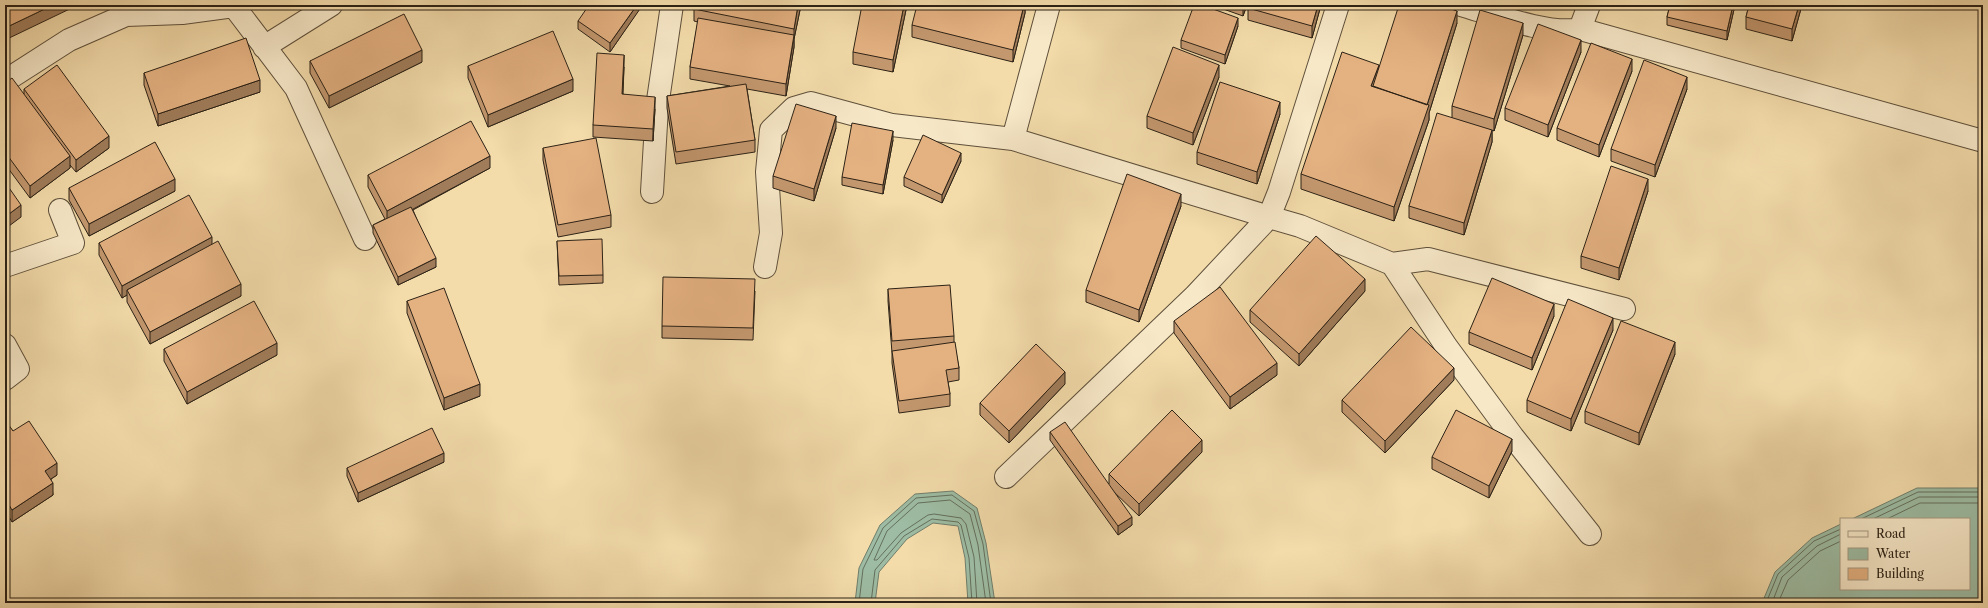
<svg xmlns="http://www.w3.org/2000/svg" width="1988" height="608" font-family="'Libre Caslon Text',serif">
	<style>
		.water { fill: #9dbca3; stroke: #707e6b }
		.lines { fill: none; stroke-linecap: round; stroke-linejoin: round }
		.shore { stroke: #646f5c; stroke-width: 1 }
		.minor-casing { stroke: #5e503b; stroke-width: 24 }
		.minor { stroke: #f7e8c8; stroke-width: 22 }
		.wall { fill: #c4986f; stroke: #2c2216 }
		.shaded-wall { fill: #a07c5a; stroke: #2c2216 }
		.building { fill: #e4b181; stroke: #2c2216 }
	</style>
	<rect width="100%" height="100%" fill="#f3dbaa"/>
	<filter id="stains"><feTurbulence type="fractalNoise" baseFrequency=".005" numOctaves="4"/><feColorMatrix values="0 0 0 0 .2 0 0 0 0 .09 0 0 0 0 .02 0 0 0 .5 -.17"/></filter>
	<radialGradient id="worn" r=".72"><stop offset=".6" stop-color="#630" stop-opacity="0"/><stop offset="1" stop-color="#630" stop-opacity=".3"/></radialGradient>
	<!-- water -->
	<path class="water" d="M1917,488H1983V603H1762L1775,572L1812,538L1841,524V589H1969V519H1852Z
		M953,491L977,508L986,543L995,603H968L965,558L958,526L933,523L907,539L879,572L875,603H855L859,568L880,525L915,494Z"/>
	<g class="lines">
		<!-- shore -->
		<path class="shore" d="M1861,519L1918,492H1983
			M1873,519L1919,497H1983
			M1887,519L1920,503H1983
			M859,603L863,569L883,528L916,498L952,495L974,511L983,544L991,603
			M871,603L875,570L904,536L932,519L958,522L961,525L969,558L972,603
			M977,603L974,557L966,524L961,518L934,514L928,515L901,533L877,560H874L887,531L918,503L950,500L970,514L978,545L986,603
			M1766,603L1778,574L1814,541L1841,529
			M1772,603L1782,577L1817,546L1841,534
			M1778,603L1788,580L1820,551L1841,541"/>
		<defs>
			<path id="minor" d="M233,5L296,88L365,239
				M1338,5L1279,192L1269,217L1300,226L1392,264L1446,346L1513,437L1590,534
				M1461,5C1492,14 1550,36 1580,29L1589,5
				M1580,29L1983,141
				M264,47L331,5
				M5,81L69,40L126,15L182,13L234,6
				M652,192L657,107L672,5
				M1392,264L1428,259L1624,309
				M5,266L73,243L60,210
				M765,267L771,233L767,172L771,130L794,108L811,103L892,125L1013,139L1049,5
				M5,345L18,369L5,379
				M1006,477L1195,296L1269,217L1013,139"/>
		</defs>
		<!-- minor casing -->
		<use href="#minor" class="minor-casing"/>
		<!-- minor -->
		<use href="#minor" class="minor"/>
	</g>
	<!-- wall -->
	<path class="wall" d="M642,5L610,52L578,29V21Z
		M801,5L794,39V47L786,96L747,89L755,140V152L676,164L667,108V96L730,86L690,79V67L698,22L694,21V9Z
		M907,5L893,72L853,64V52Z
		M1025,5V13L1013,62L912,37V25Z
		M1212,5H1247L1243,16Z
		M1249,5H1321L1312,38L1248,20V8Z
		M1670,5H1735L1727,40L1667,25V17Z
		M1749,5H1802L1792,41L1746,29V17Z
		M1457,23L1429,113V120L1394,221L1301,189V174L1379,69Z
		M1238,26L1225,64L1181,48V40Z
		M1523,35L1494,131L1492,130V142L1464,235L1409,218V206L1452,118V106Z
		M1581,52L1548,137L1505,120V108Z
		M310,61L422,62L329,108L310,73Z
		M468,66L573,91L488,127L468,78Z
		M624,67L623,94L655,109L653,141L593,137V125Z
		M1632,71L1599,157L1557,140V128Z
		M144,73L260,92L158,126L144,85Z
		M1219,77L1193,145L1147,128V116Z
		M5,83L24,94V89L109,148L76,172L70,165V168L30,198L5,164Z
		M1687,89L1655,177L1611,161V149Z
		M1280,114L1257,184L1197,164V152Z
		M836,128L814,201L773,188V176Z
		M893,140L883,194L842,185V177Z
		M543,148L611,215V227L558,237L543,160Z
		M961,161L942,203L904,186V177Z
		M490,168L413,210L436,267L398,285L373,233V225L385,219L368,187V175Z
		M69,188L175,191L89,236L69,200Z
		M1648,191L1619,280L1581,268V256Z
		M1181,206L1139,322L1086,302V290Z
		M557,241L603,275V283L559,285Z
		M99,243L212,244L241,296L150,344L127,302V295L122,298L99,255Z
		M888,289L954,336V342L959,368V380L948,382L950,394V406L899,413L892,363V353L888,301Z
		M755,291L753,340L662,338V326Z
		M1365,291L1299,366L1250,322V310Z
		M407,301L480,396L444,410L407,313Z
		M1554,316L1532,370L1469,344V332Z
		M1174,321L1277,375L1230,409L1174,333Z
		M1613,330L1571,431L1527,412V400Z
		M164,349L277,355L187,404L164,361Z
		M1675,354L1639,445L1585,423V411Z
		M1454,380L1385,453L1342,412V400Z
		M1065,384L1009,443L980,415V403Z
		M5,422L13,431L57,475L51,479L53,495L12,522L5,510Z
		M1050,432L1109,484V474L1202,452L1139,516L1113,491L1132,525L1118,535L1050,440Z
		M1512,451L1489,498L1432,469V457Z
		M444,462L358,502L347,476V468Z"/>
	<!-- shaded-wall -->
	<path class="shaded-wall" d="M53,5H78L5,40V28Z
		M637,5H642V6L610,52V43Z
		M798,5H801L794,39V47L786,96V84L794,37V29Z
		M904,5H907L893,72V60Z
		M1024,5H1025V13L1013,62V50Z
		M1243,5H1247L1243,16Z
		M1318,5H1321L1312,38V26Z
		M1733,5H1735L1727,40V31Z
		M1799,5H1802L1792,41V29Z
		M1457,11V23L1429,113V120L1394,221V207L1427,105Z
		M1238,18V26L1225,64V55Z
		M1523,23V35L1494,131V119Z
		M1581,40V52L1548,137V125Z
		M422,50V62L329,108V96Z
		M624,55V67L622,106V94Z
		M1632,59V71L1599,157V145Z
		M1219,65V77L1193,145V133Z
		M1379,65V80L1376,88L1371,86Z
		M1687,77V89L1655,177V165Z
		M573,79V91L488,127V115Z
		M260,80V92L158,126V114Z
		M655,97V109L653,141V129Z
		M1280,102V114L1257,184V172Z
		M836,116V128L814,201V189Z
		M1492,130V142L1464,235V223Z
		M893,131V140L883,194V185Z
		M109,136V148L76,172V160Z
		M961,153V161L942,203V195Z
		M70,156V168L30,198V186Z
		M490,156V168L387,223V211Z
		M175,179V191L89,236V224Z
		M1648,179V191L1619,280V268Z
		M1181,194V206L1139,322V310Z
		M21,205V217L5,229V217Z
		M212,237V249L127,290V295L122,298V286Z
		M436,258V267L398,285V277Z
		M1365,279V291L1299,366V354Z
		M241,284V296L150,344V332Z
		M1554,304V316L1532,370V358Z
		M1613,318V330L1571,431V419Z
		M1675,342V354L1639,445V433Z
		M277,343V355L187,404V392Z
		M1277,363V375L1230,409V397Z
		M1454,368V380L1385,453V441Z
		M1065,372V384L1009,443V431Z
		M480,384V396L444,410V398Z
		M1512,439V451L1489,498V486Z
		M1202,440V452L1139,516V504Z
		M444,453V462L358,502V493Z
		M57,463V475L45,483V471Z
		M53,483V495L12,522V510Z
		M1132,517V525L1118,535V526Z"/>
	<!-- building -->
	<path class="building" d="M5,5H53L5,28Z
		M589,5H637L610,43L578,21Z
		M695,5H798L794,29L694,9Z
		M862,5H904L893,60L853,52Z
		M917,5H1024L1013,50L912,25Z
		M1194,5H1202L1238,18L1225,55L1181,40Z
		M1236,5H1243V7Z
		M1249,5H1318L1312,26L1248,8Z
		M1399,5H1439L1457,11L1427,105L1373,86Z
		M1670,5H1733L1727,31L1667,17Z
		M1749,5H1799L1792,29L1746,17Z
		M1480,10L1523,23L1494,119L1452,106Z
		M404,14L422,50L329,96L310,61Z
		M698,18L794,35L786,84L690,67Z
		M1538,24L1581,40L1548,125L1505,108Z
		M553,31L573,79L488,115L468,66Z
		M246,38L260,80L158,114L144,73Z
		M1591,43L1632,59L1599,145L1557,128Z
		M1173,47L1219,65L1193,133L1147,116Z
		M1342,52L1379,65L1371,86L1429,105L1394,207L1301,174Z
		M597,53L624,55L622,94L655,97L653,129L593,125Z
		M1644,60L1687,77L1655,165L1611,149Z
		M57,65L109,136L76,160L24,89Z
		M12,78L70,156L30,186L5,152V83Z
		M1220,82L1280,102L1257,172L1197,152Z
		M746,84L755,140L676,152L667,96Z
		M796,104L836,116L814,189L773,176Z
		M1437,113L1492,130L1464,223L1409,206Z
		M471,121L490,156L387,211L368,175Z
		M852,123L893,131L883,185L842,177Z
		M923,135L961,153L942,195L904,177Z
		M596,138L611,215L558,225L543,148Z
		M155,142L175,179L89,224L69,188Z
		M1611,166L1648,179L1619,268L1581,256Z
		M1127,174L1181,194L1139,310L1086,290Z
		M5,182L21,205L5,217Z
		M189,195L212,237L122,286L99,243Z
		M411,207L436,258L398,277L373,225Z
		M1316,236L1365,279L1299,354L1250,310Z
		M602,239L603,275L559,276L557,241Z
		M218,241L241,284L150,332L127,290Z
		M663,277L755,279L753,328L662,326Z
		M1492,278L1554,304L1532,358L1469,332Z
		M950,285L954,336L892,341L888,289Z
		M1220,287L1277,363L1230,397L1174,321Z
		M444,288L480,384L444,398L407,301Z
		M1568,299L1613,318L1571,419L1527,400Z
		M254,301L277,343L187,392L164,349Z
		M1621,321L1675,342L1639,433L1585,411Z
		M1411,327L1454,368L1385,441L1342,400Z
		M955,342L959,368L946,370L950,394L899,401L892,351Z
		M1036,344L1065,372L1009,431L980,403Z
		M1172,410L1202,440L1139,504L1109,474Z
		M1456,410L1512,439L1489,486L1432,457Z
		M6,421L13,431L29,421L57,463L45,471L53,483L12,510L5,498V422Z
		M1065,422L1132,517L1118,526L1050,432Z
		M432,428L444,453L358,493L347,468Z"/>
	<!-- margin -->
	<rect width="1988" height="608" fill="none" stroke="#f3dbaa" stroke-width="20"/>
	<rect x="6" y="6" width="1976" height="596" fill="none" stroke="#2c2216" stroke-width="2"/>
	<rect x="10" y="10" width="1968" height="588" fill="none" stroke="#2c2216"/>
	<!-- legend -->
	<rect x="1840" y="518" width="130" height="72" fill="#f7e8c8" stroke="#a69981"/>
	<rect x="1848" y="531" width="20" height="6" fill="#f7e8c8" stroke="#a69981"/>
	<text x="1876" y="538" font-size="12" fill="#2c2216">Road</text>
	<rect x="1848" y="548" width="20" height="12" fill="#9dbca3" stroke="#a69981"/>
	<text x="1876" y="558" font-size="12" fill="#2c2216">Water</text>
	<rect x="1848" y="568" width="20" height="12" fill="#e4b181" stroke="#a69981"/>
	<text x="1876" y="578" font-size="12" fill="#2c2216">Building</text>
	<rect width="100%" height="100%" filter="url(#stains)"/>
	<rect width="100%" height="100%" fill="url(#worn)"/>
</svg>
